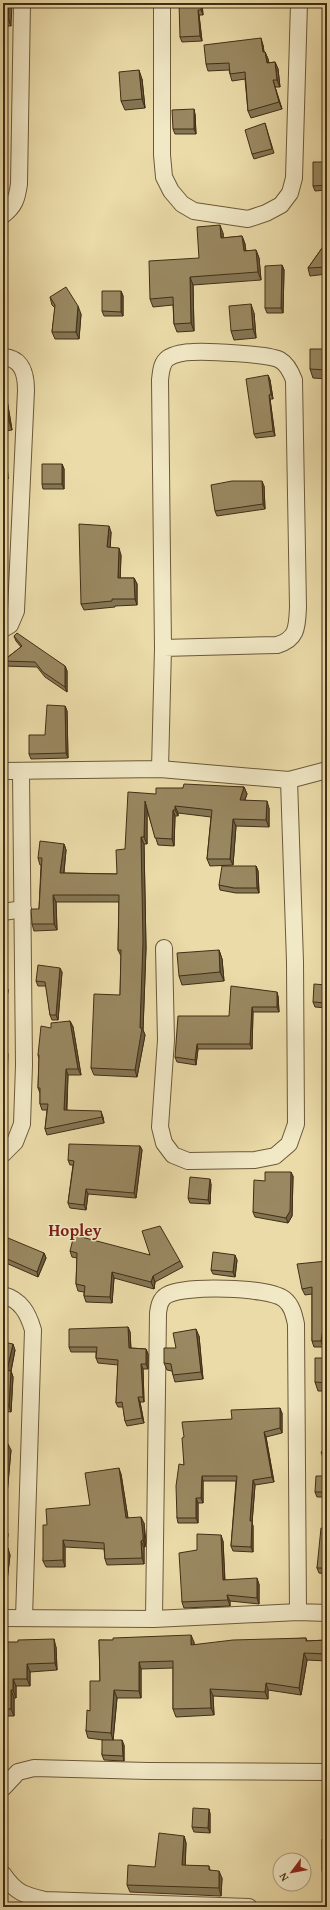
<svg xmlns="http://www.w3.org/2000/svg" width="330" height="1910" font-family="'Gentium Book Plus',serif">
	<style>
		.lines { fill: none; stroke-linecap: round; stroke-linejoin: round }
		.street-casing { stroke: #6c5939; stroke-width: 18 }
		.street { stroke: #f1e8c6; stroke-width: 16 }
		.wall { fill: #847553; stroke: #422e14 }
		.shaded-wall { fill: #6b5f44; stroke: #422e14 }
		.building { fill: #998861; stroke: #422e14 }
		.labels { text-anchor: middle; stroke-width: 3; stroke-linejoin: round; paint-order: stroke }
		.district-label { font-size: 17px; font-weight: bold; fill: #7a1f14; stroke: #f1e8c6 }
	</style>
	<rect width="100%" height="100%" fill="#eadba8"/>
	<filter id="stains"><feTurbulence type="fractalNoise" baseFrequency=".005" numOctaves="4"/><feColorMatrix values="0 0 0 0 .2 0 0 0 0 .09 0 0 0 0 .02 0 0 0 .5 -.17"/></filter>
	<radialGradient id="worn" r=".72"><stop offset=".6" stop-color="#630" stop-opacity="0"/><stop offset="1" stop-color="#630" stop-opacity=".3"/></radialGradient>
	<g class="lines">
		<defs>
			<path id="street" d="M162,3V155L164,177L171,191L182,204L194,211L248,219L266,213L281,205L290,193L294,178L299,3
				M3,215C15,206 17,198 19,184L22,3
				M3,357C22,358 26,374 26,390L16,611L10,625L3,629
				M160,769L163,648L160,380C161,372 161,363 168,358C174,354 185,352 192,352C206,351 270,354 280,360C287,364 291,372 294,380L298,607C297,626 298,639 277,645L163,648
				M3,771L160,769L289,780L327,770
				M3,912L23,909
				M164,948L166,1040L160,1127L164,1143L173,1155L188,1161L255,1160L275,1156L289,1144L296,1124L295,962L289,780
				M3,1154L15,1142L22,1124L24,1065L21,772
				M3,1295C21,1300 28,1313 33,1330L24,1618
				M3,1618L154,1619L298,1612L327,1613
				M154,1619L158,1313C159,1306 160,1299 167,1295C185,1285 268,1287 284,1299C292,1305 294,1315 296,1324L298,1612
				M3,1788L18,1772L34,1768L148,1771L327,1772
				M3,1874C16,1893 24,1895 45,1900L249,1907"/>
		</defs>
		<!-- street casing -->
		<use href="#street" class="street-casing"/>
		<!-- street -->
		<use href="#street" class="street"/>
	</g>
	<!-- wall -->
	<path class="wall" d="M3,3L11,26H3Z
		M202,3L203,15H199L202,41L182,42L180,37Z
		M263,45L264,52H265L268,59L269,63L275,62L278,69L280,87H275L282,109L251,118L248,111L245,79L232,81L230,74L229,70L208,71L206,64Z
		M142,79L145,108L125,110L121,101Z
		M195,114L196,134H175L173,129Z
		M265,123L274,153L254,159L252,154Z
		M327,162V190L315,191L313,186Z
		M223,233V238L242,236L245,244L246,251L256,250L259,258L261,280L193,285L194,331L177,332L174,324L173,305L153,307L150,299L199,258Z
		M327,241V274L310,276L308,268Z
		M282,265L284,270L283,313H267L265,308Z
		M121,291L123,296V316H104L102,311Z
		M50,297L81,314L79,339H55L52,332L55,308L52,305Z
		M254,313L256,338L234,340L231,331Z
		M327,349V379L313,378L310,369Z
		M268,375L270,380L273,399H270L275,436L256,438L254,434Z
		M3,379L4,382L12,430L5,431L8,479H3Z
		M62,464L64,469V489H43L42,484Z
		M264,486L265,509L217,516L215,511Z
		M3,517L7,522L6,539L3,538Z
		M111,532L110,548L121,555L120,578H134L137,584V605L115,606V607L84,610L81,604Z
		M14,636L65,666L67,671V692L45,677L37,667L4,666L3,661L21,647L16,641Z
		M65,706L67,711L68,758L31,759L29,754L45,735Z
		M244,787L247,794L245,800L269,808V827L236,826L233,865L210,866L207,859L211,817L178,813V816H175L174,846L158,845L147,810V844H144L146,948L143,1030L145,1035L137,1077L94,1075L91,1068L120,995L121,956L118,950L119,902H56L57,930L34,931L32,924L39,909L41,865H40L38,858L64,844L66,850L64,873L117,874L125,849L156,794L183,788Z
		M256,866L258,871L259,893H236L220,890L219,885Z
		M219,950L222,959L224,981L182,985L179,976Z
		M62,972L58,1020H52L50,1015L46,986H38L36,981Z
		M3,985H6L8,990L6,1008H3Z
		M327,985V1008L315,1007L313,1002Z
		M278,996L279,1012H253L252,1049H198L196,1065L177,1062L175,1057L229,1016Z
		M70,1021L73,1027L81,1075H68L67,1110L103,1117L104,1123L47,1135L45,1129L47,1110H42L40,1104V1093L38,1088L39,1059L38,1055L51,1028Z
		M140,1146L142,1150L136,1198L88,1194L86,1210L70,1208L68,1203L73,1165H70L68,1160Z
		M293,1176L292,1216L288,1223L255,1217L253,1212L265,1181Z
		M211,1184L210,1204L190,1203L188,1198Z
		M70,1251L150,1255L180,1261L183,1267L155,1282L154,1289L114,1278L112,1303L86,1302L84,1296V1292L78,1291L76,1284L77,1258L72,1257Z
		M44,1253L46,1258L38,1277L6,1263L5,1258Z
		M237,1260L235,1277L213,1274L211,1270Z
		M327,1261V1325L323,1347H314L312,1341V1294L305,1295L302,1289Z
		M3,1322L4,1342L15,1350L11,1371L13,1377L11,1412L3,1411Z
		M128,1327L130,1332L131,1348L146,1349L148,1354V1369H143L144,1402H140L144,1423L127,1426L125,1421L123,1407H118L116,1403L118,1365L98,1363L96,1358V1352H71L69,1347Z
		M199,1336L203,1379L175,1382L173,1375L172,1371L167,1370L164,1363L176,1348Z
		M327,1358V1391H318L315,1382Z
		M282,1413V1433L266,1437L274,1482L255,1485L252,1523L253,1526V1552L233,1551L231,1546L236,1481H203V1503H198V1523H178L177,1518L184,1465V1437L232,1419Z
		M3,1443L11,1450L7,1494L3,1493Z
		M121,1474L128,1518L144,1523L146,1541L145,1547H144V1564L107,1565L105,1559L104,1549L65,1547V1567H46L43,1561L47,1525L90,1505Z
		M327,1476V1582L326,1574L319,1573L317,1568L325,1528L324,1497H317L315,1492Z
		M3,1527L5,1528L8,1534L6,1548L10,1555L7,1581L3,1580Z
		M223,1541L225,1580L259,1584V1604L230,1601V1606L184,1608L182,1602L197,1550Z
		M306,1638L307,1641L327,1640V1661L307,1660L301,1695L268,1690V1699L213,1696L214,1715L176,1717L173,1709V1668L141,1669V1698H117L113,1740L124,1745V1761L104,1760L102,1755L103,1740L88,1738L86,1731L90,1711L100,1681L99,1640L194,1642V1645Z
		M3,1642L56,1647L57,1670L30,1672V1686H16V1698H14V1716H3Z
		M327,1702V1730L325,1723Z
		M209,1809L210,1814V1833L194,1832L192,1827Z
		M184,1836L186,1843L185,1866H209L210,1870L222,1878L221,1896L130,1892L127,1885L155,1867Z"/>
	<!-- shaded-wall -->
	<path class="shaded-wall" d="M9,3H12L11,26L8,17Z
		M201,3H202L203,15L201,10Z
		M198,10L199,15L202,41L200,36Z
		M261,38L263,45L265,59L263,52Z
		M265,52L268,59L269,70L267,63Z
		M275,62L278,69L280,87L277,80Z
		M139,70L142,79L145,108L142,99Z
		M273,80L275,87L282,109L279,102Z
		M194,109L195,114L196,134L194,129Z
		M220,225L223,233L224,246L221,238Z
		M242,236L245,244L246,259L244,251Z
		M256,250L259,258L261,280L258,272Z
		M282,265L284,270L283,313L281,308Z
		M190,277L193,285L194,331L191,323Z
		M121,291L123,296V316L121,312Z
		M251,304L254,313L256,338L253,329Z
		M78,306L81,314L79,339L76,332Z
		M268,375L270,380L273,399L271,394Z
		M3,379L4,382L12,430L9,421L3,386Z
		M269,395L270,399L275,436L273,431Z
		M3,424L5,431L8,479L5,470Z
		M62,464L64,469V489L62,484Z
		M262,481L264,486L265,509L263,504Z
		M5,517L7,522L6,539L4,534Z
		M109,526L111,532L110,554L107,547Z
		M119,548L121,555L120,585L118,578Z
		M134,578L137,584V605L135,599Z
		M65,666L67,671V692L65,687Z
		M65,706L67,711L68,758L66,753Z
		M244,787L247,794L242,807L240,800Z
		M145,801L147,808V844L144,837Z
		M267,801L269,808V827L266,820Z
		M175,806L178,813V816L175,810Z
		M173,810L175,816L174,846L172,839Z
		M233,819L236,826L233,865L230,859Z
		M141,837L144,844L146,948L143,1030L145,1035L137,1077L135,1070L140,1028Z
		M64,844L66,850L63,880L60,873Z
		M256,866L258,871L259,893L257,888Z
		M53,895L56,902L57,930L54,924Z
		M219,950L222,959L224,981L220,972Z
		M60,968L62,972L58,1020L56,1015Z
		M6,985L8,990L6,1008L4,1003Z
		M277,992L278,996L279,1012L277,1007Z
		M252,1007L253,1012L252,1049L250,1044Z
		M70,1021L73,1027L81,1075L78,1069Z
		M197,1044L198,1049L196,1065L195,1060Z
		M6,1049L8,1054L5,1130L3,1126V1121Z
		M66,1069L68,1075L66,1116L64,1110Z
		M101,1111L103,1117L104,1123L102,1117Z
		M140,1146L142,1150L136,1198L134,1193Z
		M291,1172L293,1176L292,1216L288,1223L286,1218Z
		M210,1179L211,1184L210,1204L208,1200Z
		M86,1189L88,1194L86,1210L84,1205Z
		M44,1253L46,1258L38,1277L37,1272Z
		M235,1255L237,1260L235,1277L233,1272Z
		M112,1272L114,1278L112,1303L110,1297Z
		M153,1276L155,1282L154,1289L151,1282Z
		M326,1309L327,1310V1325L323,1347L321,1341Z
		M3,1322L4,1348L3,1345Z
		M128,1327L130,1332L131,1353L129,1348Z
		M196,1329L199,1336L203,1379L201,1372Z
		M13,1344L15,1350L10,1376L7,1370Z
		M146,1349L148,1354V1369L146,1364Z
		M141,1364L143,1369L144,1402L143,1397Z
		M11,1371L13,1377L11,1412L9,1406Z
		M138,1397L140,1402L144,1423L142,1418Z
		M280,1408L282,1413V1433L280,1428Z
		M264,1432L266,1437L274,1482L272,1477Z
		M8,1444L11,1450L7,1494L5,1488Z
		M119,1468L121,1474L129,1525L126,1518Z
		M202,1476L203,1481V1503L201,1498Z
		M253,1480L255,1485L252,1523L253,1526V1552L251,1547L250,1521Z
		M196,1498L198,1503V1523L196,1518Z
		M141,1517L144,1523L145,1547L143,1540Z
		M5,1528L8,1534L6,1553L4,1547Z
		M221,1535L223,1541L225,1586L223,1580Z
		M63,1540L65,1547V1567L63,1560Z
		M141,1541L144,1547V1564L142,1558Z
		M8,1548L10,1555L7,1581L5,1575Z
		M257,1578L259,1584V1604L257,1598Z
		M227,1595L230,1601V1606L228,1600Z
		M191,1635L194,1642V1652L191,1645Z
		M54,1639L56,1647L57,1670L55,1663Z
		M304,1653L307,1660L301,1695L299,1688Z
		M139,1662L141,1669V1698L139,1691Z
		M27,1664L30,1672V1686L27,1679Z
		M13,1679L16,1686V1698L13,1690Z
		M266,1683L268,1690V1699L265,1692Z
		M210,1689L213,1696L214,1715L211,1708Z
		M11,1690L14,1698V1716L11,1709Z
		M114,1690L117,1698L113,1741L111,1733Z
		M122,1740L124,1745V1761L123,1756Z
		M209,1809L210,1814V1833L208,1828Z
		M184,1836L186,1843L185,1873L182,1865Z
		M219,1871L222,1878L221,1896L219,1888Z"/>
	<!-- building -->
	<path class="building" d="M3,3H9L8,17H3Z
		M179,3H201V10H198L200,36L180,37Z
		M261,38L263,52H265L267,63L275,62L277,80H273L279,102L248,111L245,72L230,74L229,63L206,64L204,45Z
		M139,70L142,99L121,101L119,72Z
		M325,103H327V125H326Z
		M194,109V129H173L172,110Z
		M265,123L272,149L252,154L245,130Z
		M313,162H327V185L313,186Z
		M220,225L221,238L242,236L244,251L256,250L258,272L190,277L191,323L174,324L173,297L150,299L149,261L199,258L197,227Z
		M327,241V267L308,268Z
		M282,265L281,308H265V266Z
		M66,287L78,306L76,332H52L55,305L50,297Z
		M102,291H121V312L102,311Z
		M251,304L253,329L231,331L229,306Z
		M310,349H327V370L310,369Z
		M268,375L271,394L269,395L273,431L254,434L246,379Z
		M3,386L9,421L3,422Z
		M3,438L5,470H3Z
		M42,464H62V484H42Z
		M232,481H262L263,504L215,511L211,485Z
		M3,517H5L4,534H3Z
		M79,524L109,526L107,547L119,548L118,578H134L135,599H112V601L81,604Z
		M17,633L65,666V687L43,672L35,662L3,661L22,646L14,636Z
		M47,705L65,706L66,753L29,754V735H45Z
		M184,784L244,787L240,800L267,801L266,820L233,819L230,859H207L212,810L175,806V810H173L172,839L155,838L145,801L144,837H141L143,941L140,1028H142L135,1070L91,1068L94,994L120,995L121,950H118L119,895H53L54,924H32L31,909H39L42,858H38L40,841L64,844L60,873L117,874L116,850L125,849L128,792L156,794V788H183Z
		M222,866H256L257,888H234L219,885Z
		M219,950L220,972L179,976L177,953Z
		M38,965L60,968L56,1015H50L45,982L36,981Z
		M314,984L327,985V1003L313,1002Z
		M3,985H6L4,1003H3Z
		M231,986L277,992V1007H252L250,1044H197L195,1060L175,1057L178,1016H229Z
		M70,1021L78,1069H66L64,1110L101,1111L102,1117L45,1129L48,1104H40V1088H38L39,1055H38L41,1026L51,1028V1023Z
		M3,1049H6L3,1121Z
		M327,1080V1097H325Z
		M69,1144L140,1146L134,1193L86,1189L84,1205L68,1203L74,1161L68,1160Z
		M265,1172H291L290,1211L286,1218L253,1212L254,1180L265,1181Z
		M190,1177L210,1179L208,1200L188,1198Z
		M160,1226L180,1261L153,1276L151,1282L112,1272L110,1297L84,1296L85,1286L76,1284L77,1253L70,1251L74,1235L150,1255L142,1231Z
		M8,1238L44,1253L37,1272L5,1258Z
		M213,1252L235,1255L233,1272L211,1270Z
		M327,1261V1309H326L321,1341H312V1287L302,1289L297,1264Z
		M128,1327L129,1348L146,1349V1364H141L143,1397H138L142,1418L125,1421L122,1402L116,1403L118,1360L96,1358L97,1347H69V1329Z
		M196,1329L201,1372L173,1375L171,1364L164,1363V1348H176L173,1333Z
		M3,1342L13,1344L7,1370L11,1371L9,1406L3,1405Z
		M315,1358H327V1383L315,1382Z
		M280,1408V1428L264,1432L272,1477L253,1480L250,1521H252L251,1547L231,1546L237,1476H202L201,1498H196V1518H177L176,1486L179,1464L184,1465L182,1438L184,1437L182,1422L232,1419L231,1410Z
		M3,1443L8,1444L5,1488L3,1487Z
		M327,1450V1468L321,1452Z
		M119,1468L126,1518L141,1517L143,1535V1540L141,1541L142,1558L105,1559L104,1543L63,1540V1560L43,1561V1525H47L46,1509L90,1505L85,1473Z
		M316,1476H327V1579H326L325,1568H317L321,1528H325L324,1492H315Z
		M3,1527L5,1528L4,1547H3Z
		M197,1534L221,1535L223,1580L257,1578V1598L227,1595L228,1600L182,1602L179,1553L197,1550Z
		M3,1548H8L5,1575L3,1574Z
		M191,1635V1645L233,1640L306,1638V1641L327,1640V1654L304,1653L299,1688L266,1683L265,1692L210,1689L211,1708L173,1709V1661L139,1662V1691L114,1690L111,1733L86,1731L87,1710L90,1711V1681H100L99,1640H113V1638Z
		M54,1639L55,1663L27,1664V1679H13V1690H11V1709H3V1642H18V1640Z
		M325,1702H327V1725L325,1723Z
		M102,1740H122L123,1756L102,1755Z
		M193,1808L209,1809L208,1828L192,1827Z
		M159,1833L184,1836L182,1865L209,1866V1870L219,1871V1888L127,1885L128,1865L155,1867Z
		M322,1839H327V1880L322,1871Z"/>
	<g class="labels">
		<!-- district labels -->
		<g class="district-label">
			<text x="75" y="1236">Hopley</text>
		</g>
	</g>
	<!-- margin -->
	<rect width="330" height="1910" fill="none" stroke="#eadba8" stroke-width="16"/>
	<rect x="4" y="4" width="322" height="1902" fill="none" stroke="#422e14" stroke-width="2"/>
	<rect x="8" y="8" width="314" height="1894" fill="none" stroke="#422e14"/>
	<!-- north arrow -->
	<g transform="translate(292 1872) rotate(238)"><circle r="19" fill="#f1e8c6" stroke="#ab9e7f"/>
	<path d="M0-3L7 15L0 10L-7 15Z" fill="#8f2418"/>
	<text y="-6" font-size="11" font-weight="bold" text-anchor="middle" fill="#422e14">N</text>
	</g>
	<rect width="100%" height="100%" filter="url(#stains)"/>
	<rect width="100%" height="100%" fill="url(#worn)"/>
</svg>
